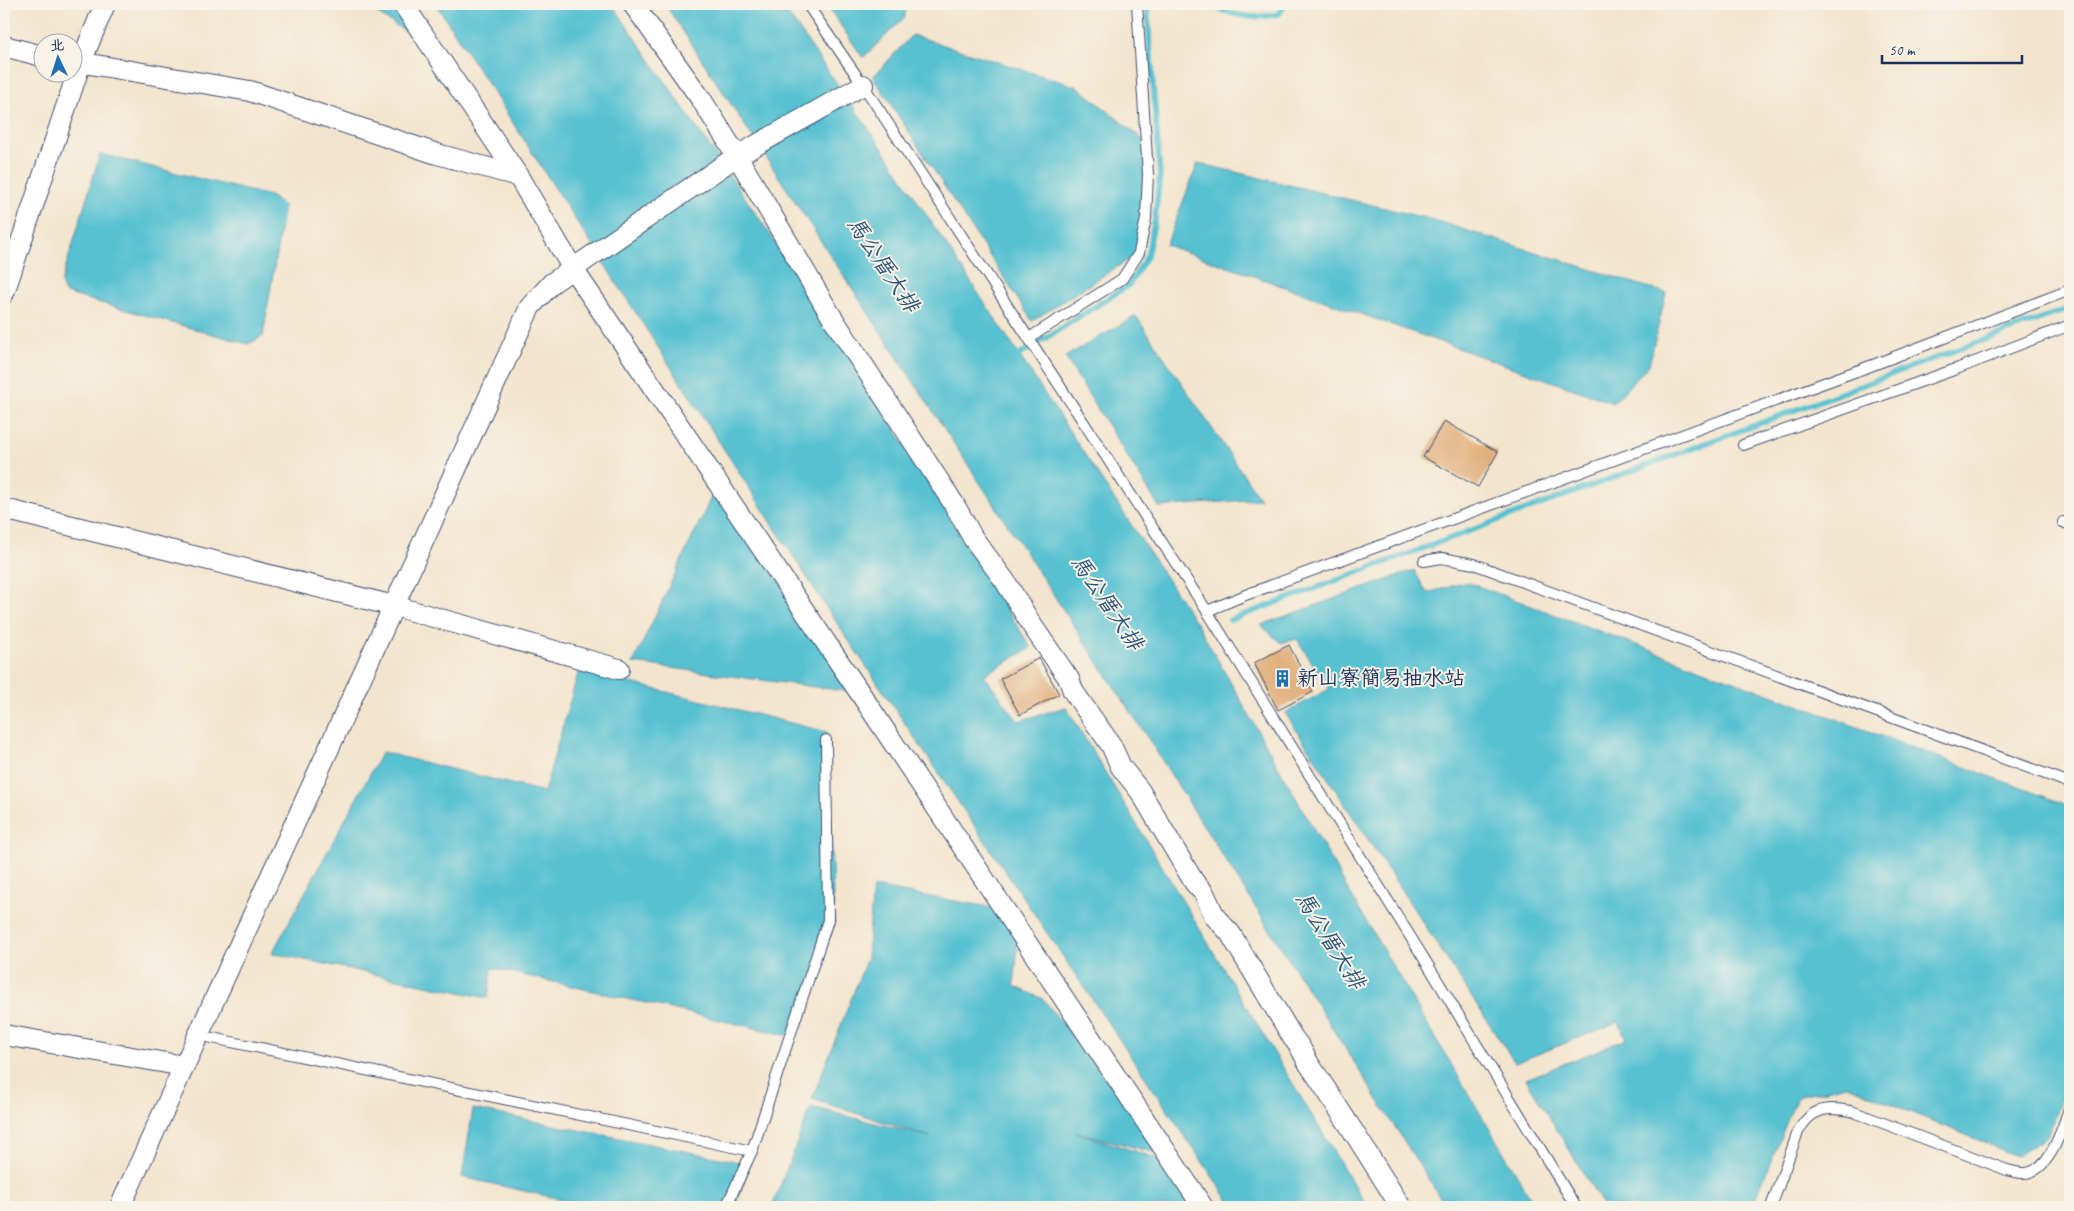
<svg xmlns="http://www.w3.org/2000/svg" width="2074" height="1211" font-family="Caveat,'LXGW WenKai TC',sans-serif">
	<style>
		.water { fill: #56c1d1; stroke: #387898 }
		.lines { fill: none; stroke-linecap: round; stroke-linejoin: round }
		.stream { stroke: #56c1d1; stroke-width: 5.5 }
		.building { fill: #e2b07e }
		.service-casing { stroke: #3b4a6f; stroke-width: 12 }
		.minor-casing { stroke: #3b4a6f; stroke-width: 22 }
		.service { stroke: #fff; stroke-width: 10 }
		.minor { stroke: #fff; stroke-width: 20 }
		.labels { text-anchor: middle; stroke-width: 4; stroke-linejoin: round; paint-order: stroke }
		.poi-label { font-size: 21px; fill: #1b2f5e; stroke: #f7f3e8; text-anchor: start }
		.water-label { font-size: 22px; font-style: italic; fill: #2a547b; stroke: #f7f3e8 }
	</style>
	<rect width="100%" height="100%" fill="#f7f3e8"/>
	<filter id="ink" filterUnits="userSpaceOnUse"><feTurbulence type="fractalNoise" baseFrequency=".02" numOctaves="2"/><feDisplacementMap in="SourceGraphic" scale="10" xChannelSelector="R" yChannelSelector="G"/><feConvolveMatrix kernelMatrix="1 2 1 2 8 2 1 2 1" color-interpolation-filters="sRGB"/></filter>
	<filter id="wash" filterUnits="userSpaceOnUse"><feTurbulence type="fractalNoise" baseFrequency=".0096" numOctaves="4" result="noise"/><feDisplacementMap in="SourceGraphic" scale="20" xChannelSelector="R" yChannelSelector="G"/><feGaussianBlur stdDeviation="1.12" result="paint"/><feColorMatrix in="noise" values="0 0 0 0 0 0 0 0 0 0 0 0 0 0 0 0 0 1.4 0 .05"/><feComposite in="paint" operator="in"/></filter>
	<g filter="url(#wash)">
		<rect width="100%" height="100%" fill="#f3e5cd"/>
		<!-- water -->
		<path class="water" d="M362,4H402L432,48Z
			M436,4H612L815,300L1031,648L984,675L1018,721L1066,707L1367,1207H1233L830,613Z
			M665,4H781L883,149L1202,632L1356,904L1536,1207H1446L1151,743Z
			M826,4H905V17L863,58Z
			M912,35L1078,87L1146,142L1139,253L1032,321L873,77Z
			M100,154L270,196L284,206L263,336L248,344L65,293L61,283Z
			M1198,163L1430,219L1666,293L1649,365L1613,403L1166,245Z
			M1136,316L1260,499L1159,507L1065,357Z
			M717,485L860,693L633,663Z
			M1414,570L1427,593L1467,582L2070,806V1072L2048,1136L2016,1156L1846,1085L1797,1097L1752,1207H1604L1526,1079L1626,1039L1619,1022L1515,1063L1285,713L1329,689L1297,639L1281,643L1261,625Z
			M579,670L827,732L834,923L794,1037L492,968L488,998L272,953L382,752L544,792Z
			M873,887L1002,909L1019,934L1014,986L1043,999L1168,1156L1076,1132L1168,1162L1198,1207H772L811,1107L930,1137L812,1099L867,958Z
			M473,1109L750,1164L735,1207H595L462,1177Z"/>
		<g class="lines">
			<!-- stream -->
			<path class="stream" d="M1205,4C1233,15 1250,21 1279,14L1286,4
				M1013,359L1129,285L1147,256L1155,219L1160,175L1147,4
				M1230,620L2070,308"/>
		</g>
		<g id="blocks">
			<!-- building -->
			<path class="building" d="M1444,421L1498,452L1478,487L1423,457Z
				M1289,645L1313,692L1278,710L1254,663Z
				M1039,658L1059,694L1020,715L1000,679Z"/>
		</g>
	</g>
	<g filter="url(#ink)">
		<use href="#blocks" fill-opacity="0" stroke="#3b4a6f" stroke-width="1"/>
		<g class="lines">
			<defs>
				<path id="service" d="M807,4L863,85L1207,611L1423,957L1576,1207
					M1029,338L1122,279L1139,253L1146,218L1148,174L1137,4
					M1743,445L1959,368L2070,325
					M2063,522L2070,525
					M1424,561L1442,558L1474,564L2070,783
					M1207,611L1248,594L1873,365L2070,290
					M198,1035L752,1151
					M726,1207L752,1151L828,920L826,740
					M1771,1207L1798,1132C1811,1107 1829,1106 1854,1112L2007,1170C2012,1171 2018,1173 2023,1173C2050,1174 2063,1126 2070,1106"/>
				<path id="minor" d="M403,4L518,176L573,269L860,693L1203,1207
					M633,4L701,99L737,156L830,314L954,504L973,538L1005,581L1033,627L1069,679L1073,691L1111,745L1121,767L1140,791L1194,882L1204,893L1215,917L1230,933L1293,1038C1302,1048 1303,1054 1309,1064C1341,1111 1371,1159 1401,1207
					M4,46L42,56
					M72,61L250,91L437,154L518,176
					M4,293L81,62L105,4
					M4,509L394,606L619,669
					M4,1035L184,1066
					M120,1207L530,307L552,283L737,156L863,85"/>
			</defs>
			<!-- service casing -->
			<use href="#service" class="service-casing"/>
			<!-- minor casing -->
			<use href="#minor" class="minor-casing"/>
			<!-- service -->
			<use href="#service" class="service"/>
			<!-- minor -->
			<use href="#minor" class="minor"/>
		</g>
	</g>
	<!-- icons -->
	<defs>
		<symbol id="building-bare" viewBox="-9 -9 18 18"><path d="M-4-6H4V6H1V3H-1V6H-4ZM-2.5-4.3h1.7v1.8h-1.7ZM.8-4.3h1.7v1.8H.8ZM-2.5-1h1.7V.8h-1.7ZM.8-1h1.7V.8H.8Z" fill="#1f6fb2" stroke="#f7f3e8" stroke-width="2.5" paint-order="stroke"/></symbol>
	</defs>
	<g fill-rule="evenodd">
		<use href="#building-bare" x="1270" y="666" width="25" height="25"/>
	</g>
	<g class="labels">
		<!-- poi labels -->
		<g class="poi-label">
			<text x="1297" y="685">新山寮簡易抽水站</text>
		</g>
		<!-- water labels -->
		<g class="water-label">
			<text transform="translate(884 264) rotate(56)" y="8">馬公厝大排</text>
			<text transform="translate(1108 602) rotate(56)" y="8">馬公厝大排</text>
			<text transform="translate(1331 940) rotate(58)" y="8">馬公厝大排</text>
		</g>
	</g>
	<!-- margin -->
	<rect width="2074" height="1211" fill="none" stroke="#f7f3e8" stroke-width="20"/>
	<!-- north arrow -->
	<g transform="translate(58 58) rotate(356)"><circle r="24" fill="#f7f3e8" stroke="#9fa5b1"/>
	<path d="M0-4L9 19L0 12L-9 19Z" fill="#1f6fb2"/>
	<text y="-8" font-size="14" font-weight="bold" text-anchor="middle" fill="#1b2f5e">北</text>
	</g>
	<!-- scale -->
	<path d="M1882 55v8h140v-8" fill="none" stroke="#1b2f5e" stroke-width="2.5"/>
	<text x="1889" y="55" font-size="15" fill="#1b2f5e" stroke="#f7f3e8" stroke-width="4" paint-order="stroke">50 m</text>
</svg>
